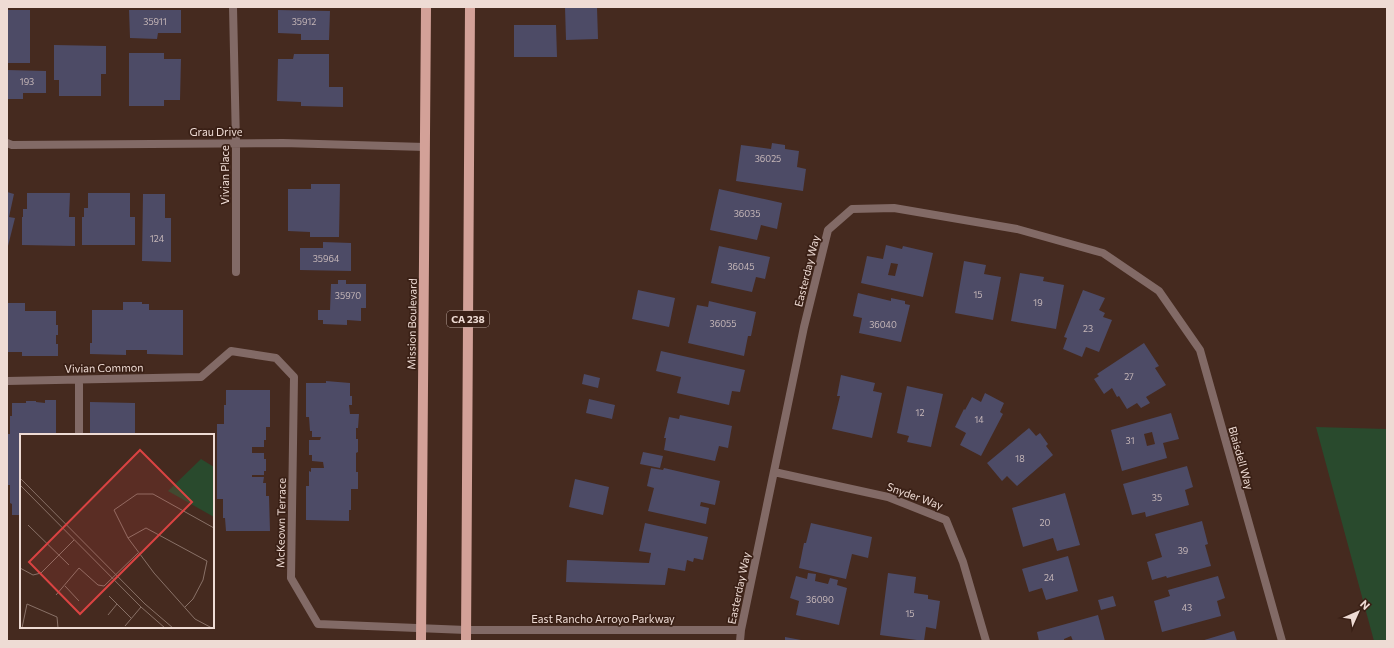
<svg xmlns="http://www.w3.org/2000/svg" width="1394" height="648" font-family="Commissioner,sans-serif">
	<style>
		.green { fill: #294a2d }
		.building { fill: #4d4b66; fill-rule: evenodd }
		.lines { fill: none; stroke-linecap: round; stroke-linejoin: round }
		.minor { stroke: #826a66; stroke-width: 8 }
		.primary { stroke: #d3a198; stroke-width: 10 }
		.labels { text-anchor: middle; stroke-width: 3.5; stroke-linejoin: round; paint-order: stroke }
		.number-label { font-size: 9px; fill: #c6b7b8 }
		.shield { fill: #3a2016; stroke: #b8a39b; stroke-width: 1 }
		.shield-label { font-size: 10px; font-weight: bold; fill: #eedbd4 }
		.street-label { font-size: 11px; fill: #eedbd4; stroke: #3a2016 }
		.inset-road { fill: none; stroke: #897167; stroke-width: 1 }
		.view { fill: #da4342; fill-opacity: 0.15; stroke: #da4342; stroke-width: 2 }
		.inset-edge { fill: none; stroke: #eedbd4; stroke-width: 2 }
	</style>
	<rect width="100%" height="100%" fill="#452a1f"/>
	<!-- green -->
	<path class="green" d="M1316,427L1387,429V641H1374Z"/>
	<!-- building -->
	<path class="building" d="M565,7H597L598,39L566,40Z
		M7,10H30V63H7Z
		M129,10H181V33H158L157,39L130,38Z
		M278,10L330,11L329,40H301V34L278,33Z
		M514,25H556L557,57H514Z
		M54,45L106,46V74H101V96H59V80H54Z
		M129,53H164V59H181L180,100H164V106H129Z
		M294,54H329V87H343V107L301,106V102L277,101L278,59H293Z
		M7,70L46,71V93H23V99H7Z
		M772,143L785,145V149L799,151L797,167L806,169L803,191L736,181L741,145L771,149Z
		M311,184H340L339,237H310V232L288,231V189H311Z
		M719,189L782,203L777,229L761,225L757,240L710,230Z
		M7,192L14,194L9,217L15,218L8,246H7Z
		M27,193H70L69,217H75V246L22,245V217H23V209H27Z
		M88,193H130V217H135V245H82V217H84V208H88Z
		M143,194H165V218H171V262L142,261Z
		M323,242L351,243V271L300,270V248H323Z
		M886,245L902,249L903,246L933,253L923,297L861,283L867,256L883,259ZM891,263L898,264L895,276L888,275Z
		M719,246L770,257L765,279L756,277L752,292L711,283Z
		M964,261L986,265L984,274L1001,277L993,320L955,313Z
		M1020,273L1044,277L1043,281L1064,285L1056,329L1011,321Z
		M338,280H346V284H366V308H361V321L347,320V325L323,324V320H318V310H330L331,284H338Z
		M638,290L675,298L669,327L632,319Z
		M1083,290L1105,298L1099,310L1105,313L1103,317L1112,320L1099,352L1086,347L1082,357L1063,349L1067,338L1064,337Z
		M858,293L891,301V298L905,301V304L910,305L901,342L859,333L862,318L853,316Z
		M709,301L756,312L751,336H748L744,356L688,343L697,305L708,307Z
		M123,302H142V304H149V310H183V355L147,354V350H126V355L90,354V343H92V310H123Z
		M7,303H25V311H56V325H58V335H56V344H58V356H22V352H7Z
		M1144,343L1159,366L1155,368L1166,385L1146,397L1150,403L1141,408L1137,403L1127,409L1119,396L1117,397L1112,388L1104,394L1094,379L1099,376L1097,374Z
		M661,351L745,370L740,392L732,391L729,405L677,393L681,377L656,371Z
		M584,374L600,378L598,388L582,384Z
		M841,375L875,383L873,391L882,393L872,438L832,429L840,396H837Z
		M326,381L350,383V396H352V405H349L350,414H359L358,428H356V439H358V452L356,453V472H358V489H351V510H349V521L306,520V486H309V471L311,472V468H324L323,462L312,461V455H309V440H320L321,437H312V431H310L309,417H306V383H326Z
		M907,386L943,394L931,447L907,442L909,436L897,433Z
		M226,390H270V427H266V440H264V447H252V453H264V459H266V471H264V475H252V477H264L263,483H266V496H269L270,531H226L225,518H223V499H217V424H224V405H226Z
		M985,393L1004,403L1000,412L1003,414L981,456L960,445L966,433L955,427L964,409L965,410L972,397L981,402Z
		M589,399L615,405L612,419L586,413Z
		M45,400H56V435H21V515H12V504L10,503V485H7V434H10V416H12V403H26V401H36V402L45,403Z
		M90,402L135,403V435H90Z
		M1171,413L1179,439L1163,443L1167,458L1122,471L1111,430ZM1152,432L1155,444L1147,446L1144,434Z
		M680,415L732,426L728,448L719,446L715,461L664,450L666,438H664L669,417L679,419Z
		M1029,428L1036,436L1040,433L1048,444L1046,446L1053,455L1017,486L1007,476L1002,481L987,463Z
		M643,452L663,456L660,468L640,464Z
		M1187,466L1193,487L1185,490L1189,505L1146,517L1145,512L1132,515L1123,484Z
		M651,468L663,470L664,468L720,481L715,505L701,502L700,506L709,508L706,524L648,511L654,488L647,486Z
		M575,479L609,487L603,515L569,507Z
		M1065,493L1080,545L1057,551L1053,538L1023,547L1012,508Z
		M1202,521L1208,544L1205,545L1211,566L1167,578L1166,576L1152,580L1147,562L1162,557L1155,534Z
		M645,523L708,537L703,560L694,558L693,562L687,560L685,571L668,568L665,585L566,582L567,560L649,563L651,553L639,551Z
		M811,523L872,537L868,558L852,554L846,579L799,568L804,543H806Z
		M1068,556L1078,591L1046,600L1042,588L1029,592L1022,569Z
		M808,573L816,574L815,581L828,584L830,578L838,580L837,585L847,588L839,625L796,615L799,601L790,598L796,576L807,579Z
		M888,573L916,577L914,593L928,595V599L940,601L936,629L926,627L924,641L880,635Z
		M1218,576L1225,598L1217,601L1221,616L1162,632L1154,601L1170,596L1168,590Z
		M1113,596L1116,606L1101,610L1098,600Z
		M1098,615L1105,641H1073L1071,636L1064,639V641H1039L1037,632Z
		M1234,631L1237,641H1201Z
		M785,637L801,640V641H785Z"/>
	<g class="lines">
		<!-- minor -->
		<path class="minor" d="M233,7L236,143V272
			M7,143L12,145L283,143L425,147
			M7,381L201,377L231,351L276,358L294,377L291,578L318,624L466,630H741
			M79,435V380
			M774,472L888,497L946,520L963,562L986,641
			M740,641L741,630L804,327L828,230L852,209L894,208L1017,229L1103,253L1159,291L1200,350L1282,641"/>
		<!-- primary -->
		<path class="primary" d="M421,641L426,7
			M466,641L470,7"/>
	</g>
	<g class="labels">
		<!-- number labels -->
		<g class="number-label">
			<text x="155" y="25">35911</text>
			<text x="304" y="25">35912</text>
			<text x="27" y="85">193</text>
			<text x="768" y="162">36025</text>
			<text x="747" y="217">36035</text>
			<text x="157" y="242">124</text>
			<text x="326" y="262">35964</text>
			<text x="741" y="270">36045</text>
			<text x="978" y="298">15</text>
			<text x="348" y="299">35970</text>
			<text x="1038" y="306">19</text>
			<text x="723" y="327">36055</text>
			<text x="883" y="328">36040</text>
			<text x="1088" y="332">23</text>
			<text x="1129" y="380">27</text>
			<text x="920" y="416">12</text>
			<text x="979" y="423">14</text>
			<text x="1130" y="444">31</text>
			<text x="1020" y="462">18</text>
			<text x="1157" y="501">35</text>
			<text x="1045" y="526">20</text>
			<text x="1183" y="554">39</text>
			<text x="1049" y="581">24</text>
			<text x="820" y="603">36090</text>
			<text x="1187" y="611">43</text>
			<text x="910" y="617">15</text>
		</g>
		<!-- shield labels -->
		<rect class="shield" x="447" y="311" width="42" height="16" rx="3"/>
		<g class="shield-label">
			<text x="468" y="323">CA 238</text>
		</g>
		<!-- street labels -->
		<g class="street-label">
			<text x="216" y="136">Grau Drive</text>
			<text transform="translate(225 175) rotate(-90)" y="4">Vivian Place</text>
			<text transform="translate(807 271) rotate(-76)" y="4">Easterday Way</text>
			<text transform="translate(412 324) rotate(-89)" y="4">Mission Boulevard</text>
			<text transform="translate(104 368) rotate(-1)" y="4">Vivian Common</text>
			<text transform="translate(1241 458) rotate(74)" y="4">Blaisdell Way</text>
			<text transform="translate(915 496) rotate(20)" y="4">Snyder Way</text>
			<text transform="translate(281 523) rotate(-89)" y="4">McKeown Terrace</text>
			<text transform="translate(739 588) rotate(-78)" y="4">Easterday Way</text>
			<text x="603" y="623">East Rancho Arroyo Parkway</text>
		</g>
	</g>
	<!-- overview -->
	<g transform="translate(20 434)">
		<rect width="194" height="194" fill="#452a1f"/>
		<path d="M181,25L194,33V83L148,57Z" fill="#294a2d"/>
		<path class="inset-road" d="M0,44L125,170L153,194M0,51L121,173L145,194M8,91L49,131M108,104L126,94L187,127L183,146L173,165L165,173M0,134L13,141L21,139L54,106M45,152L59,167M36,161L59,134L78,151L84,152L118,119M89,162L111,184M88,181L97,170M105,192L121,173M2,194L7,170L37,183L38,194M192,194L175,185L134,139L108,104L94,76L117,60H133L194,94"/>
		<path class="view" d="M120,16L172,68L60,180L9,128Z"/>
		<rect width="194" height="194" class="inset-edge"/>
	</g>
	<!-- border -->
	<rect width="1394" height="648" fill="none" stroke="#eedbd4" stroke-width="16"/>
	<!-- north arrow -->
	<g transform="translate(1358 612) rotate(45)" stroke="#3a2016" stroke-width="3" paint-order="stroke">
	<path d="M0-3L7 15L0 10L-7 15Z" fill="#eedbd4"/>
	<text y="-6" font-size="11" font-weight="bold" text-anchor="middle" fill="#eedbd4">N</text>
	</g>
</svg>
